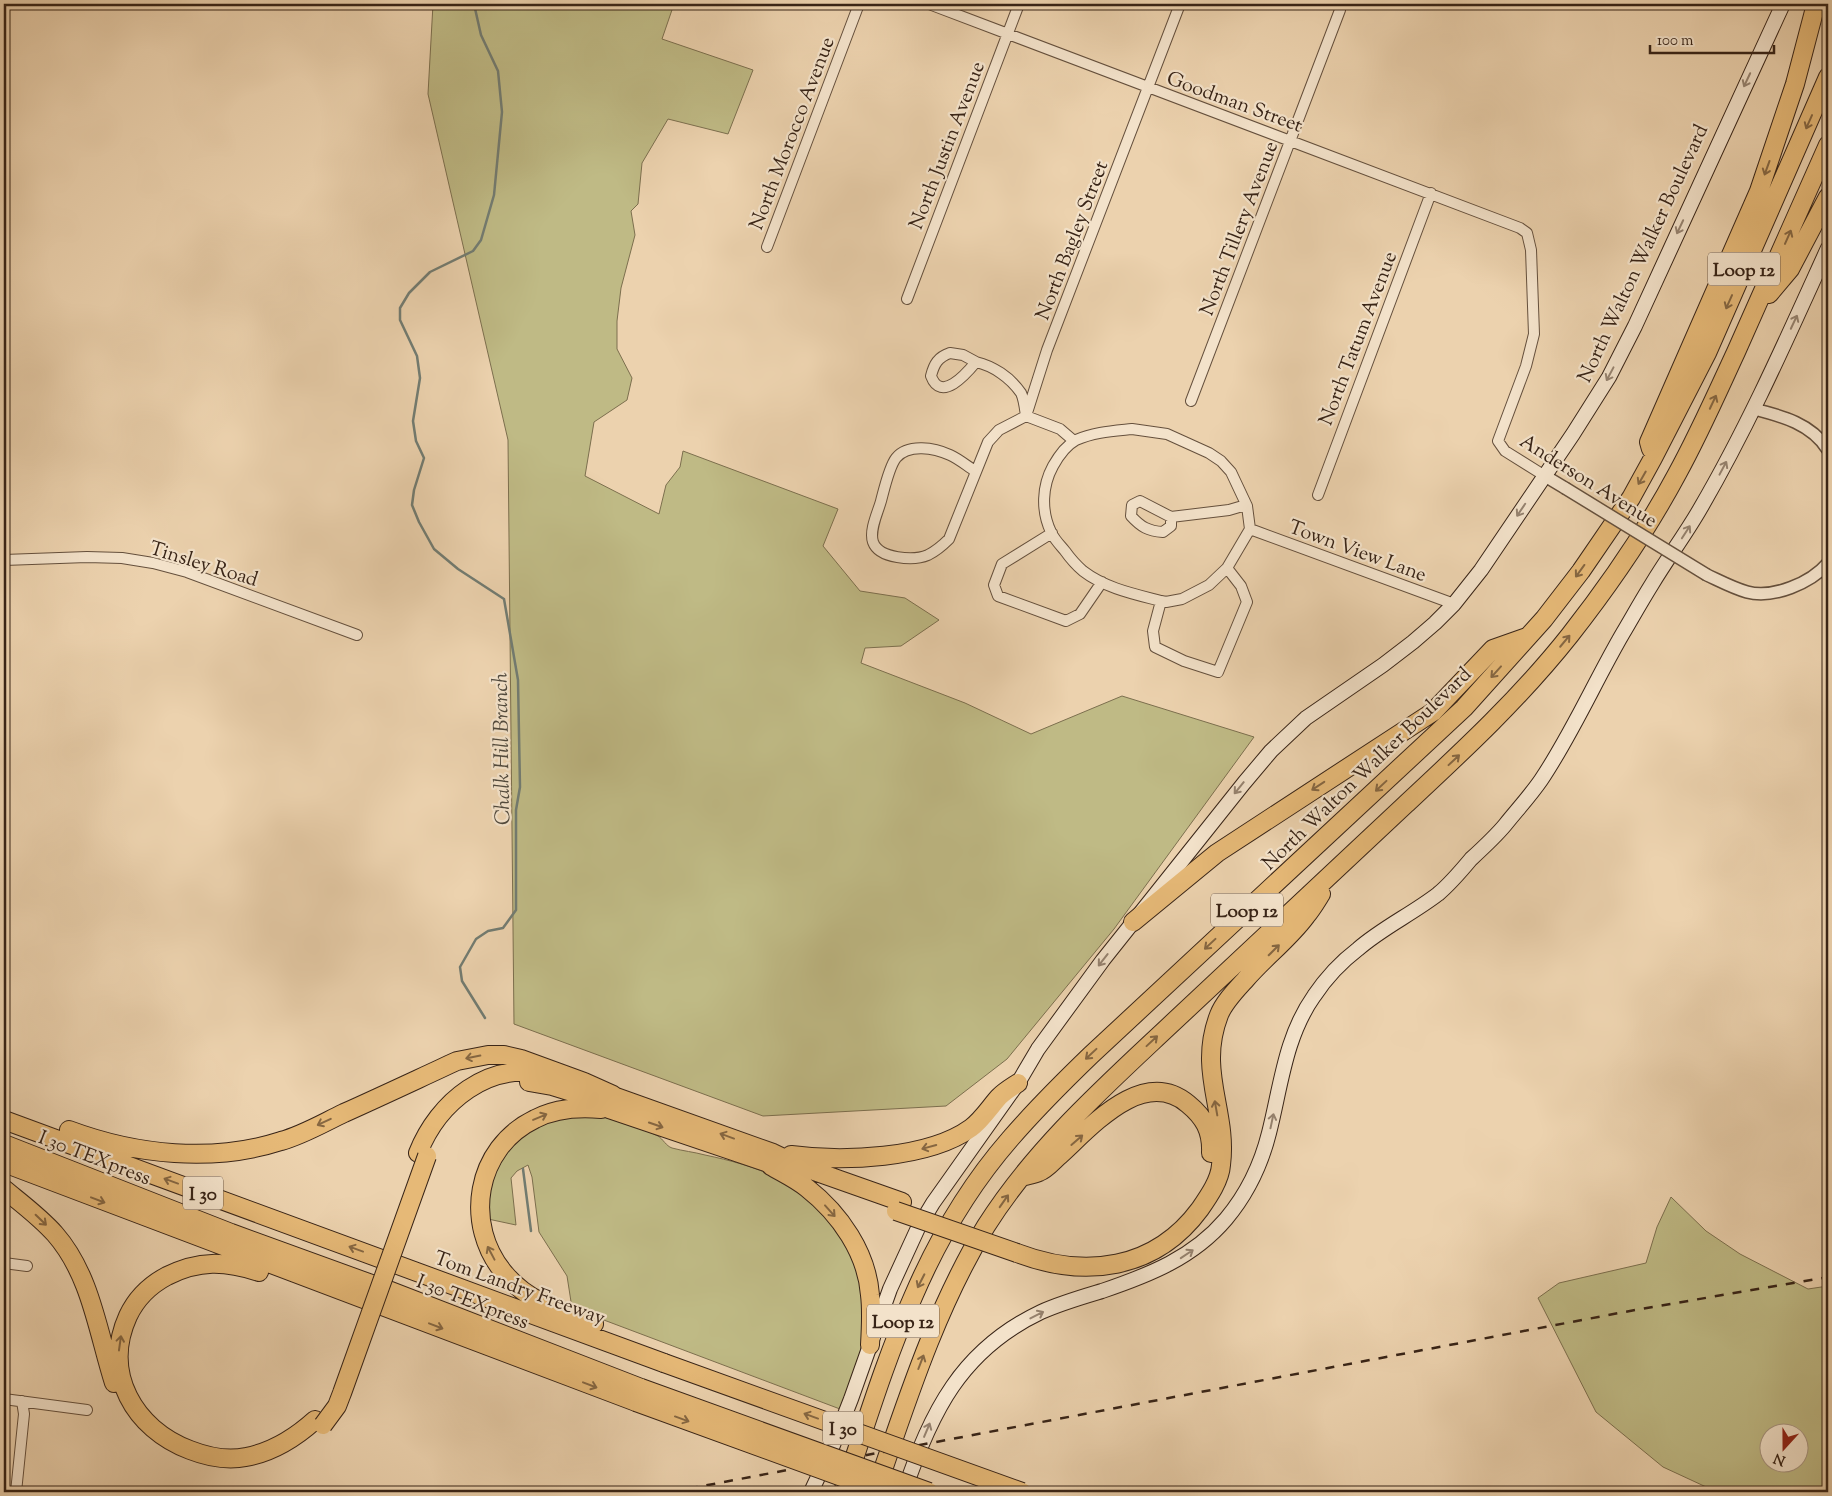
<svg xmlns="http://www.w3.org/2000/svg" width="1832" height="1496" font-family="'Sorts Mill Goudy',serif">
	<style>
		.green { fill: #bfba85; stroke: #7c6f4e; fill-rule: evenodd }
		.lines { fill: none; stroke-linecap: round; stroke-linejoin: round }
		.stream { stroke: #727c72; stroke-width: 2.5 }
		.minor-casing { stroke: #65503d; stroke-width: 12 }
		.tertiary-casing { stroke: #65503d; stroke-width: 14 }
		.secondary-casing { stroke: #382417; stroke-width: 16 }
		.motorway-casing { stroke: #382417; stroke-width: 20 }
		.minor { stroke: #f3e2ca; stroke-width: 10 }
		.tertiary { stroke: #f3e2ca; stroke-width: 11 }
		.secondary { stroke: #f3e2ca; stroke-width: 14 }
		.motorway { stroke: #e6b977; stroke-width: 18 }
		.rail { stroke: #382417; stroke-width: 2.5; stroke-dasharray: 9 9; stroke-linecap: butt }
		.tertiary-bridge-casing { stroke: #65503d; stroke-width: 14; stroke-linecap: butt }
		.motorway-bridge-casing { stroke: #382417; stroke-width: 20; stroke-linecap: butt }
		.tertiary-bridge { stroke: #f3e2ca; stroke-width: 11 }
		.motorway-bridge { stroke: #e6b977; stroke-width: 18 }
		.oneway { stroke: #968370 }
		.oneway2 { stroke: #866742 }
		.labels { text-anchor: middle; stroke-width: 4.5; stroke-linejoin: round; paint-order: stroke }
		.shield { fill: #f3e2ca; stroke: #705d4d; stroke-width: 1 }
		.shield-label { font-size: 19px; font-weight: bold; fill: #382417 }
		.street-label { font-size: 20px; fill: #382417; stroke: #f3e2ca }
		.water-label { font-size: 21px; font-style: italic; fill: #50493d; stroke: #f3e2ca }
	</style>
	<rect width="100%" height="100%" fill="#ecd2ae"/>
	<filter id="stains"><feTurbulence type="fractalNoise" baseFrequency=".004" numOctaves="4"/><feColorMatrix values="0 0 0 0 .2 0 0 0 0 .09 0 0 0 0 .02 0 0 0 .5 -.17"/></filter>
	<radialGradient id="worn" r=".72"><stop offset=".6" stop-color="#630" stop-opacity="0"/><stop offset="1" stop-color="#630" stop-opacity=".3"/></radialGradient>
	<!-- green -->
	<path class="green" d="M433,4H674L662,39L753,70L728,134L668,119L642,163L638,204L631,211L635,235L621,288L617,321V349L632,378L627,400L594,422L585,476L659,514L666,485L680,467L683,451L838,509L823,546L860,591L905,598L939,620L901,646L865,648L861,663L965,703L1031,734L1122,696L1254,737L1114,929L1007,1059L946,1106L763,1116L514,1024L508,440L428,94Z
		M597,1115C617,1121 639,1127 658,1136C663,1139 666,1146 672,1148C683,1151 694,1152 705,1155C729,1160 756,1167 777,1178C838,1211 875,1275 862,1345C857,1367 848,1388 840,1409L572,1308L567,1276L539,1232L532,1177L528,1165L517,1171L511,1178L516,1225L488,1219L489,1185L510,1145L547,1119Z
		M1671,1197L1706,1231L1740,1254L1808,1289L1828,1286V1492H1717L1663,1467L1596,1412L1538,1298L1559,1283L1646,1263L1657,1227ZM1770,1434H1800V1464H1770Z"/>
	<g class="lines">
		<!-- stream -->
		<path class="stream" d="M474,4L481,35L498,71L502,112L494,195L481,240L473,251L430,272L409,293L400,308V320L417,356L420,378L413,421L416,441L424,458L414,490L412,505L419,522L434,549L458,569L504,599L518,680L520,787L516,810V910L503,928L488,931L476,939L460,967L462,981L485,1018
			M523,1169L531,1231"/>
		<defs>
			<path id="minor" d="M929,4L1520,228L1527,233L1531,250L1534,334L1526,366L1498,441L1505,451L1545,476
				M767,247L859,4
				M907,299L1019,4
				M950,353L963,355L976,362C966,374 941,403 931,376C934,364 938,357 950,353Z
				M976,362C993,366 1010,377 1021,393C1024,399 1025,409 1026,416L1060,429L1074,441
				M1191,401L1340,10
				M1132,429L1167,434L1209,453L1221,461L1231,472L1247,506L1250,529L1227,568L1209,585L1182,599L1166,602L1161,601C1134,594 1105,588 1083,571C1076,565 1070,558 1065,551C1060,545 1054,539 1051,532C1041,511 1042,486 1053,466C1058,457 1067,445 1076,440C1094,432 1113,431 1132,429Z
				M975,471C967,466 959,459 950,455C935,448 908,443 896,458C889,467 884,490 881,501C878,512 869,530 873,542C879,559 914,561 928,555C936,551 943,545 949,539L988,442L999,430L1026,416L1047,350L1180,4
				M1318,495L1431,193
				M1171,517V526L1163,532C1148,531 1141,527 1131,516L1132,505L1140,501L1171,517L1229,510L1246,505
				M1250,529L1454,604
				M1052,533L1002,564L994,585L998,596L1066,621L1080,614L1102,582
				M4,560L87,557L122,558L153,563L187,572L357,635
				M1161,601L1153,631L1155,647L1184,661L1218,672L1247,602L1241,586L1227,568
				M4,1263L27,1266
				M4,1399L87,1410
				M16,1492L24,1414L22,1401"/>
			<path id="tertiary" d="M1754,409C1782,416 1812,424 1828,450
				M1545,476L1565,488
				M1707,575C1720,581 1733,588 1747,592C1773,599 1811,583 1828,563"/>
			<path id="secondary" d="M811,1492L833,1445L851,1399L890,1289L918,1228L933,1203L1018,1083L1038,1049L1103,960L1244,783L1271,751L1306,718L1383,665L1413,642L1435,623L1454,604L1481,570L1573,434L1609,377L1635,326L1783,4
				M904,1492C931,1412 961,1350 1041,1312C1061,1303 1082,1297 1102,1291C1149,1275 1193,1258 1226,1219C1247,1194 1261,1165 1269,1133C1281,1086 1285,1037 1314,996C1326,978 1341,962 1358,949C1382,928 1412,914 1438,894C1450,884 1461,871 1471,859C1483,848 1495,837 1505,825C1517,810 1530,796 1541,780C1572,734 1595,681 1623,633C1633,616 1642,600 1652,584C1667,559 1685,535 1700,509C1749,425 1788,336 1828,248"/>
			<path id="motorway" d="M1769,294L1790,269L1828,197
				M1651,449L1649,442L1759,191L1795,84L1816,4
				M1133,922L1217,853L1433,712L1493,649L1527,637
				M529,1082L552,1086L578,1094L609,1109L783,1168
				M602,1092L773,1153L800,1166L902,1202
				M4,1120L664,1363
				M69,1130C136,1155 213,1163 281,1141C303,1135 323,1123 344,1113C382,1096 420,1078 457,1061L488,1055H504L521,1059L584,1082L613,1095
				M4,1144L231,1233L388,1290L641,1388
				M418,1153C438,1102 489,1060 546,1075
				M791,1155C842,1162 928,1159 971,1128C982,1120 990,1107 999,1097C1005,1091 1012,1087 1018,1083
				M4,1163L636,1402
				M771,1166C783,1173 796,1179 807,1188C840,1214 867,1253 870,1295C872,1311 871,1328 870,1345
				M1025,1176C1029,1175 1035,1174 1039,1172C1047,1169 1054,1160 1060,1155C1091,1127 1143,1066 1188,1104C1204,1117 1212,1131 1211,1153
				M4,1189C21,1203 40,1217 55,1234C91,1275 98,1333 114,1383
				M1017,1253C1085,1279 1155,1270 1200,1209C1209,1196 1220,1180 1221,1165C1228,1111 1197,1072 1219,1015C1224,1002 1236,990 1246,979C1264,958 1290,938 1306,916C1312,909 1316,902 1321,894
				M259,1272C225,1261 199,1260 167,1276C150,1285 136,1299 128,1316C102,1373 134,1429 190,1450C208,1457 227,1461 246,1457C273,1452 295,1438 315,1420
				M594,1324C562,1312 527,1301 505,1274C463,1225 475,1148 535,1119C556,1108 578,1107 601,1109
				M876,1490C907,1400 936,1308 986,1226C1034,1150 1102,1089 1167,1028C1246,953 1327,879 1406,804C1464,750 1521,697 1570,635C1610,584 1647,530 1677,474C1699,434 1717,393 1736,352C1767,283 1798,214 1828,145
				M843,1492C865,1427 885,1360 913,1297C937,1241 970,1185 1010,1139C1035,1110 1063,1082 1091,1055L1464,708L1544,619L1581,571L1631,498L1653,458L1707,353L1828,77"/>
		</defs>
		<!-- minor casing -->
		<use href="#minor" class="minor-casing"/>
		<!-- tertiary casing -->
		<use href="#tertiary" class="tertiary-casing"/>
		<!-- secondary casing -->
		<use href="#secondary" class="secondary-casing"/>
		<!-- motorway casing -->
		<use href="#motorway" class="motorway-casing"/>
		<!-- minor -->
		<use href="#minor" class="minor"/>
		<!-- tertiary -->
		<use href="#tertiary" class="tertiary"/>
		<!-- secondary -->
		<use href="#secondary" class="secondary"/>
		<!-- motorway -->
		<use href="#motorway" class="motorway"/>
		<!-- rail -->
		<path class="rail" d="M671,1492L1635,1310L1828,1277"/>
		<defs>
			<path id="tertiary-bridge" d="M1565,488L1707,575"/>
			<path id="motorway-bridge" d="M896,1211L1017,1253
				M664,1363L1022,1492
				M641,1388L929,1492
				M636,1402L883,1492
				M323,1425L337,1406L342,1393L427,1156"/>
		</defs>
		<!-- tertiary-bridge casing -->
		<use href="#tertiary-bridge" class="tertiary-bridge-casing"/>
		<!-- motorway-bridge casing -->
		<use href="#motorway-bridge" class="motorway-bridge-casing"/>
		<!-- tertiary-bridge -->
		<use href="#tertiary-bridge" class="tertiary-bridge"/>
		<!-- motorway-bridge -->
		<use href="#motorway-bridge" class="motorway-bridge"/>
	</g>
	<!-- one-way arrows -->
	<defs><path id="oneway-shaft" d="M-6 0H5M1.5-3L5.5 0L1.5 3" fill="none" stroke-width="1.6" stroke-linecap="round" stroke-linejoin="round" transform="scale(1.25)"/></defs>
	<g class="oneway">
		<use href="#oneway-shaft" transform="translate(1747 80) rotate(115)"/>
		<use href="#oneway-shaft" transform="translate(1680 227) rotate(115)"/>
		<use href="#oneway-shaft" transform="translate(1794 322) rotate(-65)"/>
		<use href="#oneway-shaft" transform="translate(1610 374) rotate(118)"/>
		<use href="#oneway-shaft" transform="translate(1723 468) rotate(-62)"/>
		<use href="#oneway-shaft" transform="translate(1521 510) rotate(124)"/>
		<use href="#oneway-shaft" transform="translate(1686 532) rotate(-57)"/>
		<use href="#oneway-shaft" transform="translate(1239 788) rotate(129)"/>
		<use href="#oneway-shaft" transform="translate(1103 960) rotate(128)"/>
		<use href="#oneway-shaft" transform="translate(1272 1121) rotate(-78)"/>
		<use href="#oneway-shaft" transform="translate(1187 1254) rotate(-34)"/>
		<use href="#oneway-shaft" transform="translate(1037 1315) rotate(-27)"/>
		<use href="#oneway-shaft" transform="translate(927 1430) rotate(-67)"/>
	</g>
	<g class="oneway2">
		<use href="#oneway-shaft" transform="translate(1809 122) rotate(114)"/>
		<use href="#oneway-shaft" transform="translate(1767 168) rotate(110)"/>
		<use href="#oneway-shaft" transform="translate(1788 237) rotate(-66)"/>
		<use href="#oneway-shaft" transform="translate(1729 302) rotate(114)"/>
		<use href="#oneway-shaft" transform="translate(1713 402) rotate(-65)"/>
		<use href="#oneway-shaft" transform="translate(1642 478) rotate(120)"/>
		<use href="#oneway-shaft" transform="translate(1580 571) rotate(126)"/>
		<use href="#oneway-shaft" transform="translate(1565 641) rotate(-50)"/>
		<use href="#oneway-shaft" transform="translate(1496 672) rotate(132)"/>
		<use href="#oneway-shaft" transform="translate(1454 760) rotate(-43)"/>
		<use href="#oneway-shaft" transform="translate(1318 786) rotate(147)"/>
		<use href="#oneway-shaft" transform="translate(1381 786) rotate(137)"/>
		<use href="#oneway-shaft" transform="translate(1210 944) rotate(137)"/>
		<use href="#oneway-shaft" transform="translate(1274 950) rotate(-45)"/>
		<use href="#oneway-shaft" transform="translate(1152 1041) rotate(-43)"/>
		<use href="#oneway-shaft" transform="translate(1091 1054) rotate(137)"/>
		<use href="#oneway-shaft" transform="translate(473 1057) rotate(169)"/>
		<use href="#oneway-shaft" transform="translate(1216 1108) rotate(-100)"/>
		<use href="#oneway-shaft" transform="translate(540 1117) rotate(-23)"/>
		<use href="#oneway-shaft" transform="translate(324 1122) rotate(155)"/>
		<use href="#oneway-shaft" transform="translate(656 1125) rotate(19)"/>
		<use href="#oneway-shaft" transform="translate(727 1136) rotate(-160)"/>
		<use href="#oneway-shaft" transform="translate(1077 1140) rotate(-41)"/>
		<use href="#oneway-shaft" transform="translate(929 1147) rotate(165)"/>
		<use href="#oneway-shaft" transform="translate(171 1181) rotate(-160)"/>
		<use href="#oneway-shaft" transform="translate(98 1200) rotate(21)"/>
		<use href="#oneway-shaft" transform="translate(1004 1201) rotate(-55)"/>
		<use href="#oneway-shaft" transform="translate(830 1211) rotate(48)"/>
		<use href="#oneway-shaft" transform="translate(41 1220) rotate(44)"/>
		<use href="#oneway-shaft" transform="translate(356 1249) rotate(-160)"/>
		<use href="#oneway-shaft" transform="translate(491 1253) rotate(-118)"/>
		<use href="#oneway-shaft" transform="translate(921 1281) rotate(117)"/>
		<use href="#oneway-shaft" transform="translate(436 1326) rotate(21)"/>
		<use href="#oneway-shaft" transform="translate(120 1343) rotate(-82)"/>
		<use href="#oneway-shaft" transform="translate(921 1362) rotate(-69)"/>
		<use href="#oneway-shaft" transform="translate(590 1385) rotate(21)"/>
		<use href="#oneway-shaft" transform="translate(811 1416) rotate(-160)"/>
		<use href="#oneway-shaft" transform="translate(682 1419) rotate(20)"/>
	</g>
	<g class="labels">
		<!-- shield labels -->
		<g class="shield">
			<rect x="1708" y="252.5" width="72" height="33" rx="4"/>
			<rect x="1211" y="893.5" width="72" height="33" rx="4"/>
			<rect x="183" y="1176.5" width="40" height="33" rx="4"/>
			<rect x="867" y="1304.5" width="72" height="33" rx="4"/>
			<rect x="823" y="1411.5" width="40" height="33" rx="4"/>
		</g>
		<g class="shield-label">
			<text x="1744" y="276">Loop 12</text>
			<text x="1247" y="917">Loop 12</text>
			<text x="203" y="1200">I 30</text>
			<text x="903" y="1328">Loop 12</text>
			<text x="843" y="1435">I 30</text>
		</g>
		<!-- street labels -->
		<g class="street-label">
			<text transform="translate(1235 101) rotate(20)" y="7">Goodman Street</text>
			<text transform="translate(791 133) rotate(-69)" y="7">North Morocco Avenue</text>
			<text transform="translate(946 145) rotate(-69)" y="7">North Justin Avenue</text>
			<text transform="translate(1238 228) rotate(-69)" y="7">North Tillery Avenue</text>
			<text transform="translate(1071 240) rotate(-69)" y="7">North Bagley Street</text>
			<text transform="translate(1642 253) rotate(-65)" y="7">North Walton Walker Boulevard</text>
			<text transform="translate(1357 338) rotate(-69)" y="7">North Tatum Avenue</text>
			<text transform="translate(1589 480) rotate(32)" y="7">Anderson Avenue</text>
			<text transform="translate(1358 550) rotate(20)" y="7">Town View Lane</text>
			<text transform="translate(204 563) rotate(17)" y="7">Tinsley Road</text>
			<text transform="translate(1366 768) rotate(-44)" y="7">North Walton Walker Boulevard</text>
			<text transform="translate(95 1157) rotate(21)" y="7">I 30 TEXpress</text>
			<text transform="translate(520 1287) rotate(20)" y="7">Tom Landry Freeway</text>
			<text transform="translate(473 1301) rotate(21)" y="7">I 30 TEXpress</text>
		</g>
		<!-- water labels -->
		<g class="water-label">
			<text transform="translate(501 749) rotate(-91)" y="7">Chalk Hill Branch</text>
		</g>
	</g>
	<!-- margin -->
	<rect width="1832" height="1496" fill="none" stroke="#ecd2ae" stroke-width="20"/>
	<rect x="5" y="5" width="1822" height="1486" fill="none" stroke="#382417" stroke-width="2.5"/>
	<rect x="10" y="10" width="1812" height="1476" fill="none" stroke="#382417"/>
	<!-- north arrow -->
	<g transform="translate(1784 1448) rotate(201)"><circle r="24" fill="#f3e2ca" stroke="#a89682"/>
	<path d="M0-4L9 19L0 12L-9 19Z" fill="#8f2418"/>
	<text y="-8" font-size="14" font-weight="bold" text-anchor="middle" fill="#382417">N</text>
	</g>
	<!-- scale -->
	<path d="M1650 45v8h124v-8" fill="none" stroke="#382417" stroke-width="2.5"/>
	<text x="1657" y="45" font-size="15" fill="#382417" stroke="#f3e2ca" stroke-width="4" paint-order="stroke">100 m</text>
	<rect width="100%" height="100%" filter="url(#stains)"/>
	<rect width="100%" height="100%" fill="url(#worn)"/>
</svg>
